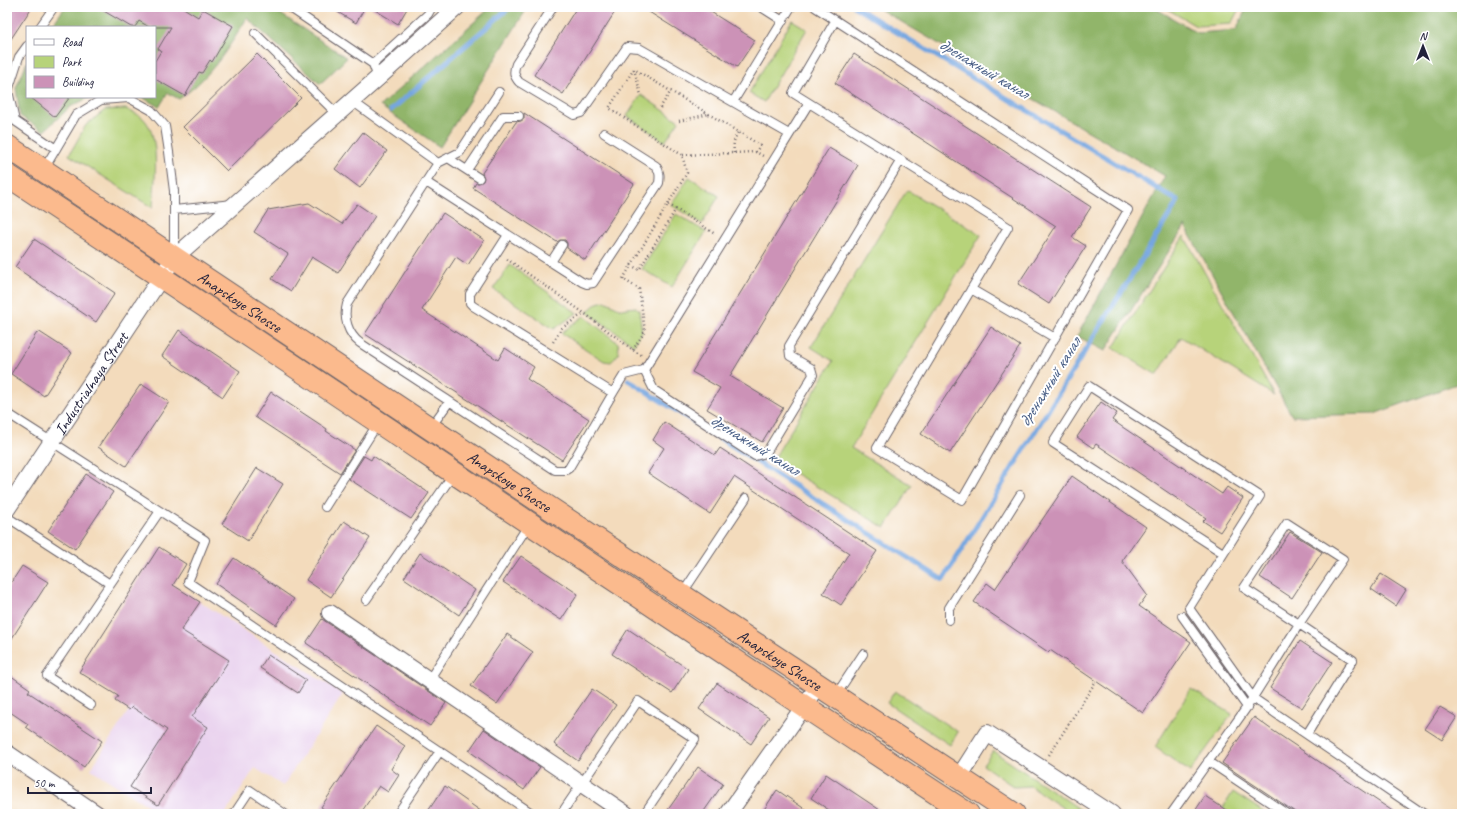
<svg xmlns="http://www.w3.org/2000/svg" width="1469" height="821" font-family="Caveat,sans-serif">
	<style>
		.built { fill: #e9d2ee }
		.green { fill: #b7d37a; stroke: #6c7a5a }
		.forest { fill: #91b56a; stroke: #5a6c52 }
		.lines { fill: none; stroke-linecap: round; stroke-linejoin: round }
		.stream { stroke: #74a6e0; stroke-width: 5 }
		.building { fill: #cc92b7 }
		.service-casing { stroke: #6b6368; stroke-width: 10 }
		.minor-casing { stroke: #6b6368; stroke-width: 18 }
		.trunk-casing { stroke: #6b6368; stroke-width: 24 }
		.path { stroke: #6b6368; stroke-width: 2.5; stroke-dasharray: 1 3; stroke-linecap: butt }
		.service { stroke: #fff; stroke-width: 8 }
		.minor { stroke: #fff; stroke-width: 16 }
		.trunk { stroke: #fbba8d; stroke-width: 22 }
		.labels { text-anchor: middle; stroke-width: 4; stroke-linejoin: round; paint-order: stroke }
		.street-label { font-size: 16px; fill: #22223b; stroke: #fff }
		.water-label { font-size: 17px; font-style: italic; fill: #475d85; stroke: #fff }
	</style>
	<rect width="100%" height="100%" fill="#fff"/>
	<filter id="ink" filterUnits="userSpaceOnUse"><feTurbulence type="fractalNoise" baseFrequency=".025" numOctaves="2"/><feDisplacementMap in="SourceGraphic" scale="8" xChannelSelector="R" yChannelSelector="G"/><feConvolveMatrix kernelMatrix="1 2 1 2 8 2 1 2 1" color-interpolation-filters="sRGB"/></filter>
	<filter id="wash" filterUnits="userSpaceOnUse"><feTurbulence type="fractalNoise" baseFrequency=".012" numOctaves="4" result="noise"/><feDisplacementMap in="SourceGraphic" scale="16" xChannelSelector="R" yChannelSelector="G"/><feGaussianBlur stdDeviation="0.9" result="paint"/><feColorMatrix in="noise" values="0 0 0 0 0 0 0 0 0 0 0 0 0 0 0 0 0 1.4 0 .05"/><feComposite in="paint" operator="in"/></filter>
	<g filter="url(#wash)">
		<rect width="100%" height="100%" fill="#f3dbbc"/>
		<!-- built -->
		<path class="built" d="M185,592L343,694L283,786L255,768L225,814H161L91,769L129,710L115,701Z"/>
		<!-- green -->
		<path class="green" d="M1164,7H1240L1231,24L1196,26Z
			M792,20L807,29L764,102L749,93Z
			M641,95L679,121L665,142L627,116Z
			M126,109C131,112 138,114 143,118C162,137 154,183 153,208L69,155L86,125L105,110Z
			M689,177L719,196L702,224L671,205Z
			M907,190L981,235L851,448L912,485L885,528L773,460L833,361L811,347Z
			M676,214L706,232L672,287L642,269Z
			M1184,236L1274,395L1181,337L1157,375L1113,348Z
			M510,265L577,313L554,329L493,289Z
			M605,301L621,309L636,307L639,310L642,332L634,345L587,312L597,303Z
			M584,316L618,343C620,352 618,356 611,362L604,361L561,333Z
			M1191,689L1232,714L1190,772L1155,747Z
			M895,691L958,732L950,745L887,703Z
			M993,751L1087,814H1072L1030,786L1014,787L983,765Z
			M1233,792L1267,814H1219Z"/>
		<!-- forest -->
		<path class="forest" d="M65,7H270L347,58L320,84L247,18C228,49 210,78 179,99L168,93L159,107L142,97H155V27H51Z
			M491,7H528L440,147L380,106Z
			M876,7H1153L1198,33L1236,30L1247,7H1462V382L1374,414L1292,416L1185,226L1105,351L1077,336L1165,176Z
			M27,62V97H90L70,107L44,131L20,116L16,88Z"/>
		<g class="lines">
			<!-- stream -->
			<path class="stream" d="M391,110L510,7
				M628,380L943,580L1178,201L855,7"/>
		</g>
		<g id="blocks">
			<!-- building -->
			<path class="building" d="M7,7H32L7,45Z
				M97,7H182L198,17L203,9L233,26L212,62L210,60L202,73L199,72L185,96L155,79V61L161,51L158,49L171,27H149L139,21L135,27H131Z
				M329,7H365L356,23Z
				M370,7H408L398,24Z
				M577,7H618L563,94L534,75Z
				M641,7H703L755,40L737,67Z
				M257,54L301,98L227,171L183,127Z
				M854,54L1091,207L1072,237L1086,246L1049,304L1018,284L1056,226L835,83Z
				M30,97H70L55,117Z
				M524,113L634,184L585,260L567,248V243L565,240H560L557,242L473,188L476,183H479L483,181L484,178L482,173L516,122L521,121L524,119Z
				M363,132L387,151L360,188L335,169Z
				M829,148L858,165L730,376L783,408L762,442L707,409L720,388L692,372Z
				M309,203L342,224L357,204L375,216L338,273L312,257L291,291L272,279L288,254L254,232L268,210Z
				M443,213L484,240L468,265L456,257L422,310L498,360L505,348L534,367L527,379L589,419L562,460L365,334Z
				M34,239L115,293L96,322L15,267Z
				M991,327L1020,346L950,453L921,434Z
				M179,330L240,371L223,397L162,356Z
				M38,331L72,353L44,396L11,374Z
				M141,384L169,402L126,466L98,447Z
				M271,392L327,429L326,431L355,450L340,473L255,417Z
				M1101,402L1117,413L1112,420L1222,494L1227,487L1243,498L1220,532L1203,521L1206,518L1096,444L1093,448L1077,437Z
				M664,422L715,455L720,448L877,551L841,605L823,593L849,553L734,477L710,514L648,473L664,448L653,440Z
				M364,456L371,460L373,456L429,493L411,519L349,479Z
				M257,468L283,484L248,541L222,524Z
				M86,474L113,492L75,549L48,531Z
				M1072,476L1146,527L1122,561L1147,595L1139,606L1191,642L1143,713L1050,650L1048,652L974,602L987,583L995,589Z
				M344,521L370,538L331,597L306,580Z
				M1290,532L1322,552L1292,598L1260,577Z
				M159,547L186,564L173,585L200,602L181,630L229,660L192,717L208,727L158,805L130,787L167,730L132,707L129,710L115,701L118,696L79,672Z
				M420,553L475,590L459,615L404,578Z
				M521,556L578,594L561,620L503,582Z
				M234,558L294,599L276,625L216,584Z
				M22,566L48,582L7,646V589Z
				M1381,574L1406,590L1396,606L1371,589Z
				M322,619L446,703L430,726L306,643Z
				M628,629L688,669L672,693L612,654Z
				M507,634L533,652L497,704L471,686Z
				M1300,641L1332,662L1302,708L1270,688Z
				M268,655L306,680L298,693L260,668Z
				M7,673L30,689L28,692L102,741L84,767L26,727L28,724L7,710Z
				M717,683L769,717L751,744L699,709Z
				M592,689L616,705L578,761L554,744Z
				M1440,707L1457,717L1442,740L1425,729Z
				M1254,717L1272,730L1397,814H1298L1241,776L1222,763Z
				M376,726L405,746L391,769L399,775L388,792L379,786L360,814H331L321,807Z
				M484,729L540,767L524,790L469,751Z
				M698,767L723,784L702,814H665Z
				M826,774L886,814H835L811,798Z
				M445,786L485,814H426Z
				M777,790L812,814H761Z
				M1205,796L1232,814H1193Z"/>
		</g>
	</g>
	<g filter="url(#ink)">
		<use href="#blocks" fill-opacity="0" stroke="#6b6368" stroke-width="1"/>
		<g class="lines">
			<defs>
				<path id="service" d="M289,7L373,64L378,78
					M553,7L516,64C513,72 514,76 519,82L574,115L581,113L627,47L639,48L733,102L791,7
					M761,7L783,21
					M815,7L1128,210L962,500L877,448L1008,227L793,93L835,21
					M40,27L54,7
					M255,33L337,114
					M27,46L19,57L8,91L15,121L56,149
					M373,64L428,14L432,7
					M352,101L438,163L347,304C343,318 348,334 360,343L555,470H566L569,468L613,393L473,306L470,303V294L508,235
					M733,102L789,134
					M448,158L479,178
					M438,163L460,152L499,92
					M44,169L76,115L101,100L129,98L151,110L165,126L169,152L174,191V254
					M467,170L503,116H519
					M426,182L582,282L587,284L593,283L659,183C660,176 660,172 656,166L604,133
					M174,210L233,204
					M551,262L562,245
					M971,289L1055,338
					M644,370L654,390L755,456L766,453L813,375L811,368L790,356L789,346L901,160
					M613,393L624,375L644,370L809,103
					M7,413L205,540L188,582L533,814
					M431,427L449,402
					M325,507L378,423
					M7,517L110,584
					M1223,553L1053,443L1089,386L1260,496L1189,608L1253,698L1424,814
					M682,594L746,498
					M366,600L454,473
					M1182,616L1247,707
					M949,620V608L1020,495
					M429,680L529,524
					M836,695L863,654
					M91,705L47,676L160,511
					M1208,761L1287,814
					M234,814L250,790L285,814
					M400,814L398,813L440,751
					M561,814L638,701L695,739L644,814
					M1171,814L1247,707L1299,624L1244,588L1287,523L1343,559L1299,624L1353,660L1307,734"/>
				<g id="minor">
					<path id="s1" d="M7,509L174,258L378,78L457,7"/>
					<path d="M330,613L626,814"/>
					<path d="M7,753L97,814"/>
					<path d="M959,777L987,733L1112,814"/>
					<path d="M728,814L819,685"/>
				</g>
				<g id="trunk">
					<path id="s2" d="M7,146L542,503L1014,814"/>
					<path d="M7,175C329,387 646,604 968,814"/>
				</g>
			</defs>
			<!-- service casing -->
			<use href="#service" class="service-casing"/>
			<!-- minor casing -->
			<use href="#minor" class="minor-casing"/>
			<!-- trunk casing -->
			<use href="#trunk" class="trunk-casing"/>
			<!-- path -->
			<path class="path" d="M634,69L641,95
				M660,108L671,91
				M679,121L709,114
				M734,153C733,145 734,139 738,132
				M682,155L609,108L634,69L760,145L756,152
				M668,204L687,173L682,155L756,152L763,156
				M507,259L584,313L633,350L641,355
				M631,265L639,270L676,209
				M553,342L562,328L584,313
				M633,350L645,331L639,289L623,279L668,204L715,234
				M1049,755L1096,681"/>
			<!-- service -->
			<use href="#service" class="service"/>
			<!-- minor -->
			<use href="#minor" class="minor"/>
			<!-- trunk -->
			<use href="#trunk" class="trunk"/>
		</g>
	</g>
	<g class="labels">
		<!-- street labels -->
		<g class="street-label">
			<text dy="6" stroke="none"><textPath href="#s2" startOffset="280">Anapskoye Shosse</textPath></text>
			<text dy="6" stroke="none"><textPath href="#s1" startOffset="151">Industrialnaya Street</textPath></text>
			<text dy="6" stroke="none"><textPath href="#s2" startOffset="604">Anapskoye Shosse</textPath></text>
			<text dy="6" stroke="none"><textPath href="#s2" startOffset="928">Anapskoye Shosse</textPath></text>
		</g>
		<!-- water labels -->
		<g class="water-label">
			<text transform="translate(984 68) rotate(31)" y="6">дренажный канал</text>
			<text transform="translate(1049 382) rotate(-58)" y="6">дренажный канал</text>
			<text transform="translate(755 444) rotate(32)" y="6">дренажный канал</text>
		</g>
	</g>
	<!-- margin -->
	<rect width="1469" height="821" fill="none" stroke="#fff" stroke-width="24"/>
	<!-- legend -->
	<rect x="26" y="26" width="130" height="72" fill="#ffffff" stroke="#a7a7b1"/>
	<rect x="34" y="39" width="20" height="6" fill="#ffffff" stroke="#a7a7b1"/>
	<text x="62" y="46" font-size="12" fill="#22223b">Road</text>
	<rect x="34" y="56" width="20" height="12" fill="#b7d37a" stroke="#a7a7b1"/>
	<text x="62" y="66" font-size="12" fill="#22223b">Park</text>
	<rect x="34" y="76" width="20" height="12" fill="#cc92b7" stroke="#a7a7b1"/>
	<text x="62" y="86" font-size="12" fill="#22223b">Building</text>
	<!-- north arrow -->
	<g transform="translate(1423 46)" stroke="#ffffff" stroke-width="3" paint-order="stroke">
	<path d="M0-3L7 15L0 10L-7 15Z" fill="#22223b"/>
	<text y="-6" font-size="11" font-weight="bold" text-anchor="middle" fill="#22223b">N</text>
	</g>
	<!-- scale -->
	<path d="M28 787v6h123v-6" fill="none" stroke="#22223b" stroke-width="2"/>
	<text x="34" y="787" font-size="12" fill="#22223b" stroke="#ffffff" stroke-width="3" paint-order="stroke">50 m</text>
</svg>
